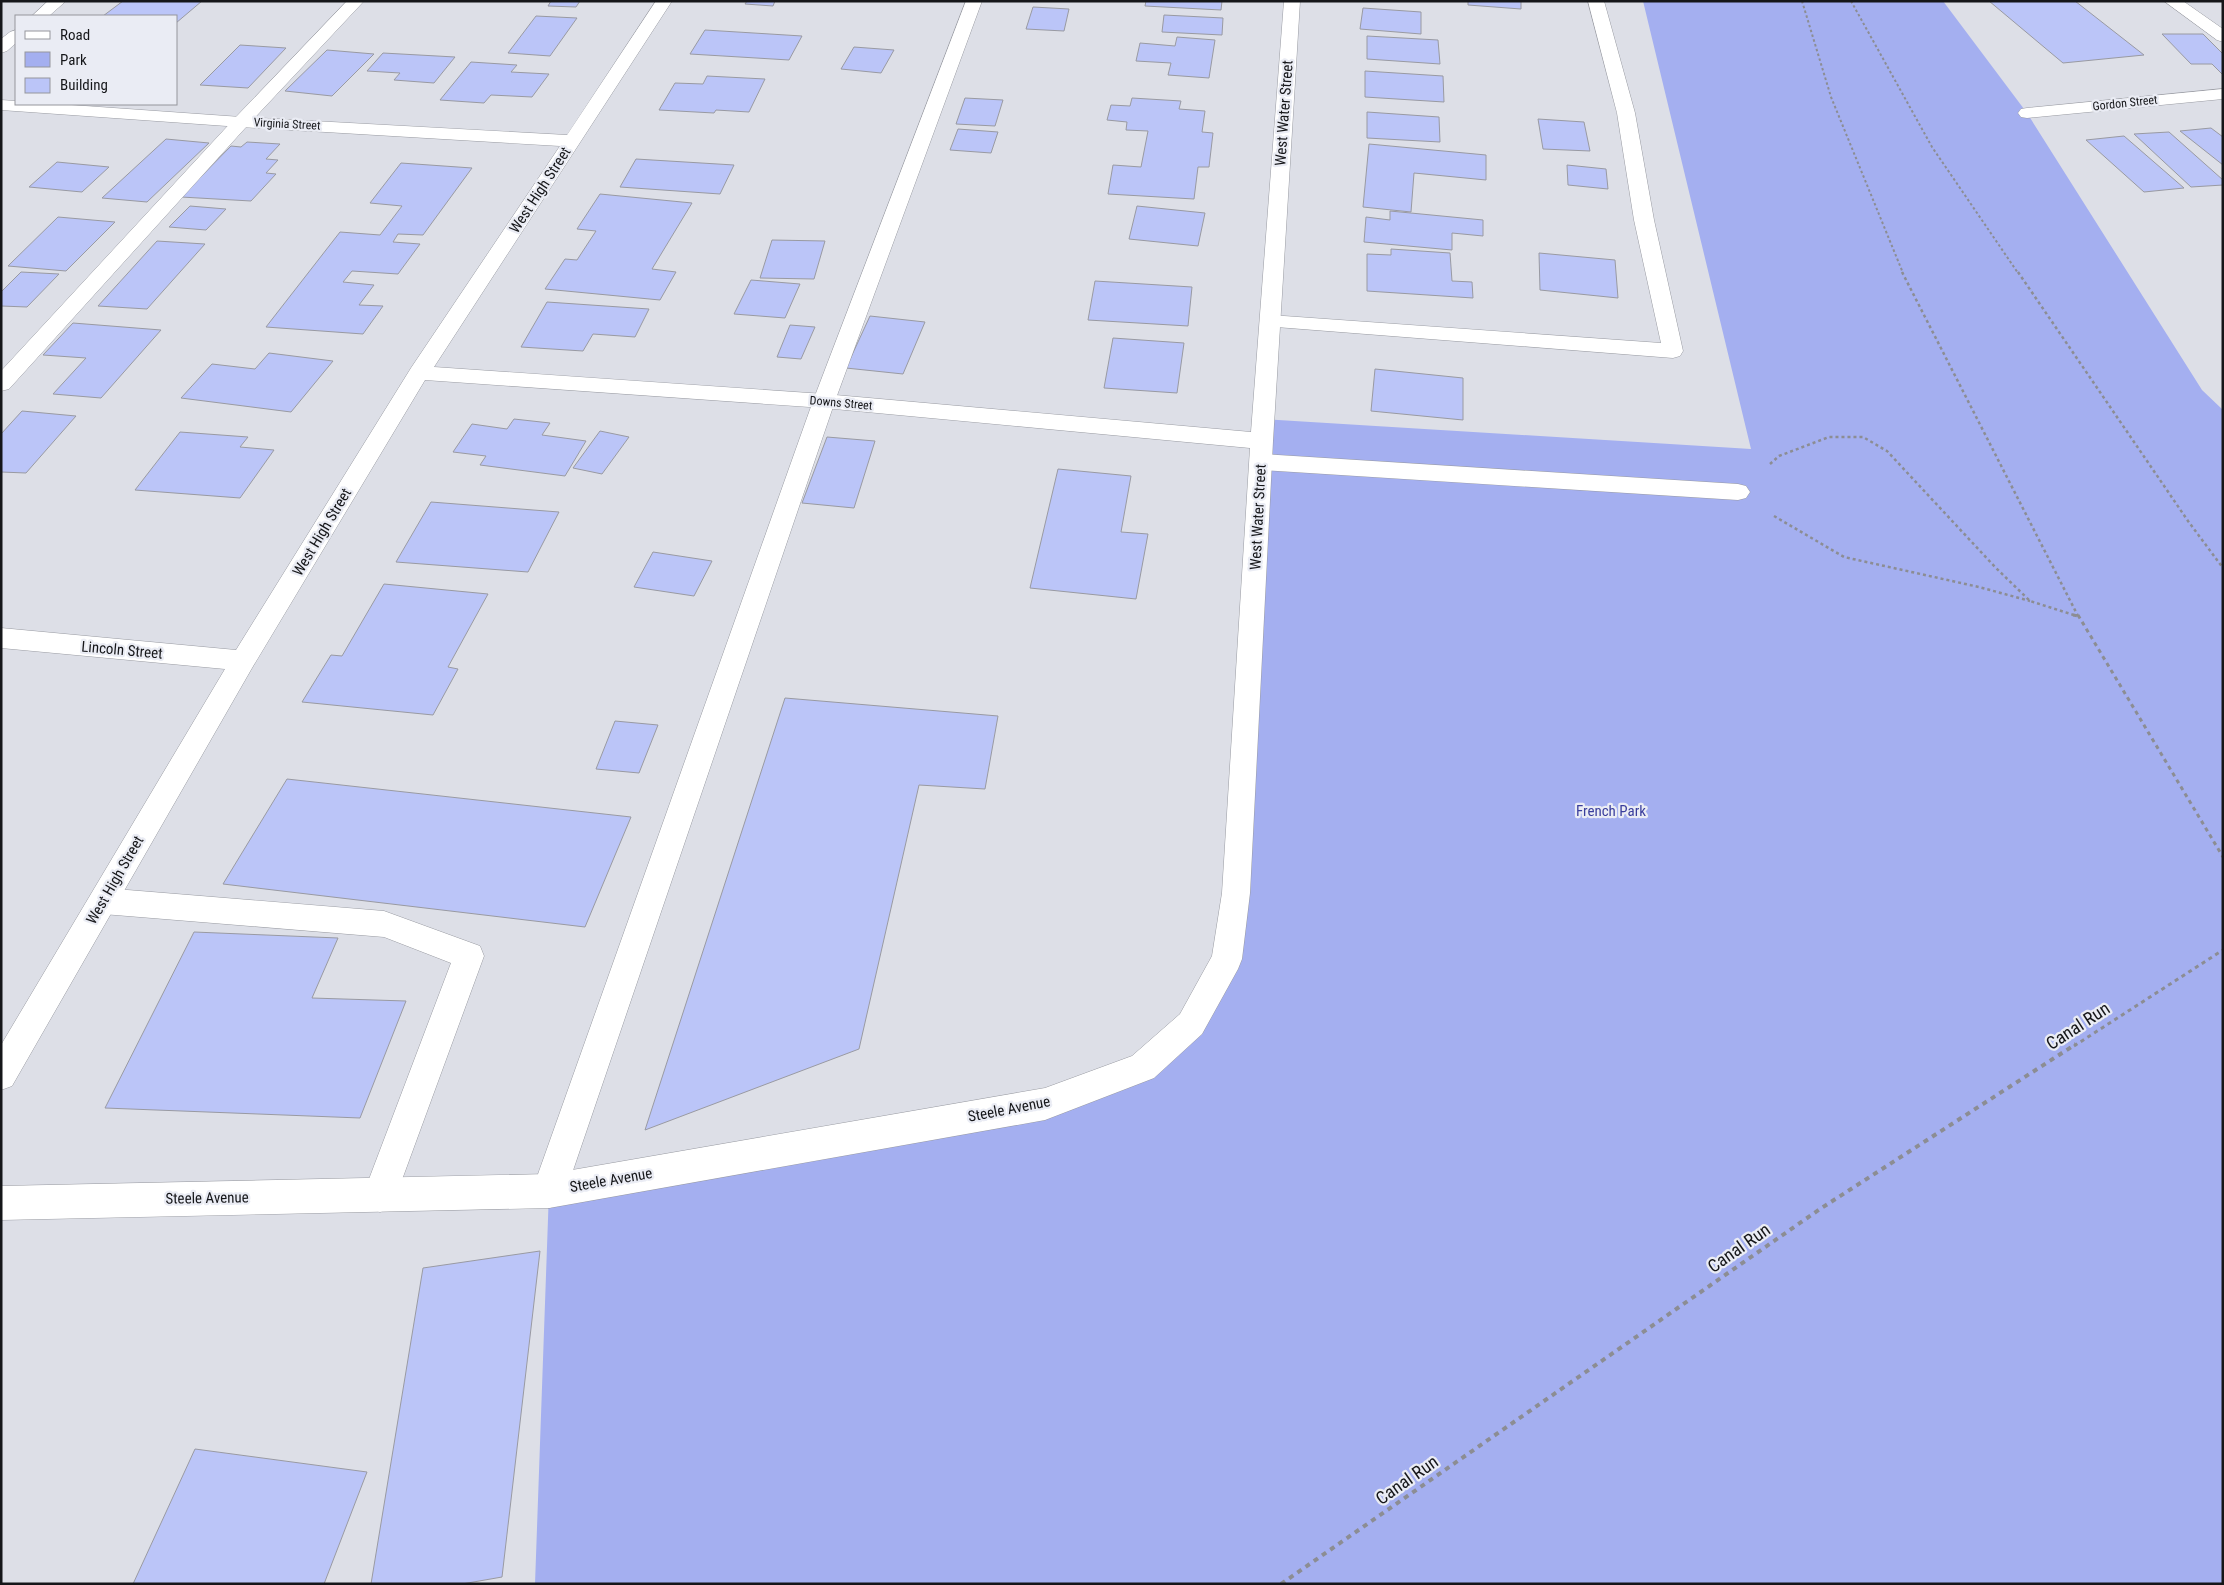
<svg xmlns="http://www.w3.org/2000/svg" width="2224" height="1585" font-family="'Roboto Condensed',sans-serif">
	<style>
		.green { fill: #a4aff0 }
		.building { fill: #bbc5f8; stroke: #999aa2 }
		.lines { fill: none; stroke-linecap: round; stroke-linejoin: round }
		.service-casing { stroke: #999ba2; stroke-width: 1 }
		.minor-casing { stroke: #999ba2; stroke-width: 1 }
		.path-far3 { stroke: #8c8d93; stroke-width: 2; stroke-dasharray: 2.5 2.5; stroke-linecap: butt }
		.path-far2 { stroke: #8c8d93; stroke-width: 2.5; stroke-dasharray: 3 3; stroke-linecap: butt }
		.path-far1 { stroke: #8c8d93; stroke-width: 3; stroke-dasharray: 4 4; stroke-linecap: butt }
		.path { stroke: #8c8d93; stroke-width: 4; stroke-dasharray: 5 5; stroke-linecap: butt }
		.service { fill: #fff; fill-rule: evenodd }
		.minor { fill: #fff; fill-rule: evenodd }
		.labels { text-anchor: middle; stroke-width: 4.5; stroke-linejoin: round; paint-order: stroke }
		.far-street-label { font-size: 12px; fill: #151619; stroke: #eaecf4 }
		.street-label { font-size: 15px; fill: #151619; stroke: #eaecf4 }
		.park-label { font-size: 15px; fill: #3a3e9c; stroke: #eaecf4 }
		.near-street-label { font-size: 18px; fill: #151619; stroke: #eaecf4 }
	</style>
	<rect width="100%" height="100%" fill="#dddfe7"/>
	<!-- green -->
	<path class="green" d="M1643,1H1943L2027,113L2202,390L2223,410V1584H535L549,1191L1045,1104L1143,1067L1227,959L1263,419L1751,449Z"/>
	<!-- building -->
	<path class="building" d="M123,1H202L176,23V16H103Z
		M551,1H580L576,7L548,6Z
		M747,1H799H775L773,6L745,4Z
		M1146,1H1222L1221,10L1145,6Z
		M1468,1H1521V9L1468,5Z
		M1989,1H2075L2144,55L2063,63Z
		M1033,7L1069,9L1064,31L1026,29Z
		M1363,8L1421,12V34L1360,29Z
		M1164,15L1223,18L1222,35L1162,32Z
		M536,16L577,18L550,56L508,53Z
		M705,30L802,36L789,60L690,54Z
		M2162,34H2203L2223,54V75L2212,64H2191Z
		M1367,36L1438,40L1440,64L1367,59Z
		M1177,37L1215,40L1209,78L1168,75L1171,63L1136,61L1140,43L1175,46Z
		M240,45L286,48L248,88L200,85Z
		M854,47L894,50L881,73L841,69Z
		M327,50L374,54L332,96L285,91Z
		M383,53L455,57L434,83L394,80L400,73L367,71Z
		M471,62L517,65L511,72L549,74L532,97L491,95L484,103L440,100Z
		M1365,71L1443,76L1444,102L1365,97Z
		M707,76L765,79L749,112L716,110L714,113L659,110L675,83L703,84Z
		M965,98L1003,100L995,126L956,124Z
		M1132,98L1181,101L1179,109L1205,111L1202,132L1213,133L1209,167H1198L1194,199L1108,194L1113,165L1141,167L1148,131L1126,130L1127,122L1107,120L1111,105L1130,106Z
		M1367,112L1439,117L1440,142L1367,138Z
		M1538,119L1584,122L1590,151L1543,149Z
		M2211,128L2223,137V165L2180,131Z
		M958,129L998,132L991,153L950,150Z
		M2169,132L2223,180V185L2191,187L2134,134Z
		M2124,136L2184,188L2144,192L2086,140Z
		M166,139L209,143L147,202L102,198Z
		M247,142L280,144L266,159L278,160L266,173L276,174L251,201L181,197L231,146L241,147Z
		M1369,144L1486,155V180L1414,173L1411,212L1363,207Z
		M636,159L734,165L720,194L620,187Z
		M57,162L109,167L82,192L29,187Z
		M401,163L472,168L423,235L398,234L393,242L420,244L398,274L352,271L343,282L374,285L359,305L383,306L363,334L266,327L340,232L380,235L402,206L370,203Z
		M1567,165L1606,169L1608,189L1568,185Z
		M600,194L692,203L652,269L676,272L660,300L545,289L565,259L577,260L596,231L577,229Z
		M190,206L226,209L206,230L169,227Z
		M1137,206L1205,213L1198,246L1129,239Z
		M1390,211L1483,220V236L1452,233V250L1364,242L1366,217L1390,220Z
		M58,217L115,222L66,271L8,266Z
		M772,240L825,241L814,279L760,278Z
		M157,241L205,244L147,309L98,306Z
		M1391,249L1450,253L1452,281L1472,282L1473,298L1367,291V254L1391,255Z
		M1539,253L1615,260L1618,298L1540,290Z
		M21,272L59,274L27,307L1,306V292Z
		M751,280L800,284L785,318L734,314Z
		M1095,281L1192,287L1188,326L1088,320Z
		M547,302L649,309L635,337L593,334L583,351L521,347Z
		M870,316L925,322L903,374L846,368Z
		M73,323L161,330L101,398L53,394L86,358L43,355Z
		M790,325L815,327L801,359L777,357Z
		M1113,338L1184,343L1177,393L1104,388Z
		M269,353L333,361L291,412L181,398L212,364L255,369Z
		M1375,369L1463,378V420L1371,411Z
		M22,411L76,416L26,473L1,472V434Z
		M514,419L550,423L542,435L586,441L565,476L480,465L486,456L453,452L472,424L507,429Z
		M600,431L629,437L602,474L573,468Z
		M180,432L248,437L240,447L274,450L240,498L135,490Z
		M827,437L875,441L854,508L802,503Z
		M1058,469L1131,476L1121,532L1148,534L1136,599L1030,588Z
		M431,502L559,512L528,572L396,562Z
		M653,552L712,561L694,596L634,587Z
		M384,584L488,594L448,667L458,669L433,715L302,702L331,655L342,656Z
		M785,698L998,716L985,789L919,785L859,1049L645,1130Z
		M615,721L658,725L639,773L596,769Z
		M287,779L631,817L585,927L223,884Z
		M194,932L338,938L312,998L406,1001L360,1118L105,1108Z
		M540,1251L502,1577L462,1584H371L423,1268Z
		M195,1449L367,1472L324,1584H133Z"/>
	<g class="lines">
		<defs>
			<path id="service" d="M347,1H364L247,126L9,389L1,391V371L235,118Z
				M966,1H982L835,401L566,1191L561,1203L549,1208L537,1203L532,1191L813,401Z
				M1588,1H1604L1635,113L1654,220L1683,351L1680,356L1673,358L1263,326L1260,321L1263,316L1270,315L1661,343L1634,220L1617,113Z
				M2164,1H2183L2223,29V42L2217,40Z
				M1262,454L1738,484L1746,486L1750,492L1746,498L1738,500L1262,470L1254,468L1251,462L1254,456Z
				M103,888L384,911L480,946L484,956L392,1207L380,1212L368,1207L363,1195L451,963L384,937L103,914L93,910L88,901L93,892Z"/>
			<path id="minor" d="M48,1H66L49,16H32Z
				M656,1H672L434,367L824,394L1251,432L1284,1H1300L1273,441L1250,893L1242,959L1238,969L1202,1034L1154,1078L1045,1120L549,1208L1,1220V1186L549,1174L1045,1088L1132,1056L1180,1014L1212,956L1222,893L1250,448L824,408L425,380L252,668L12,1086L1,1090V1045L225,669L1,648V628L236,650L411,368L560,146L241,127L1,110V100L16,101V104H57L241,117L567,135Z
				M16,30V43L7,51L1,53V39L10,32Z
				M2223,89V99L2027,118L2021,117L2018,113L2021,109L2027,108Z"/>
		</defs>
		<!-- service casing -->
		<use href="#service" class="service-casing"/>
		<!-- minor casing -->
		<use href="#minor" class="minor-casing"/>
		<!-- path-far3 -->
		<path class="path-far3" d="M1802,1L1831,97L1903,273
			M1851,1L1932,147L2018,273"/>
		<!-- path-far2 -->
		<path class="path-far2" d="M1902,272L2078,616
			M2018,272L2188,521L2223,568
			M1770,464L1779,456L1829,437H1863L1887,451L1995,567L2030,601L2077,616
			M1774,516L1844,557L1979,587L2030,601"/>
		<!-- path-far1 -->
		<path class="path-far1" d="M2073,615L2078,616
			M2078,615L2223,857
			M2074,1046L2223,950"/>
		<!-- path -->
		<path class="path" d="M1281,1584L1820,1209L2076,1044"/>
		<!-- service -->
		<use href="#service" class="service"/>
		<!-- minor -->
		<use href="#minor" class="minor"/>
	</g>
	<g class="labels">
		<!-- far-street labels -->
		<g class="far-street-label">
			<text transform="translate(2125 103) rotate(-6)" y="4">Gordon Street</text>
			<text transform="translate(287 124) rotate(3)" y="4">Virginia Street</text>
			<text transform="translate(841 403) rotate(5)" y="4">Downs Street</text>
		</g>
		<!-- street labels -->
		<g class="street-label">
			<text transform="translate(1284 113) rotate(-86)" y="5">West Water Street</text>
			<text transform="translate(540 190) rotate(-57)" y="5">West High Street</text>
			<text transform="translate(1258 517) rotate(-87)" y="5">West Water Street</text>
			<text transform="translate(322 532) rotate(-59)" y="5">West High Street</text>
			<text transform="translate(122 650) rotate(5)" y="5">Lincoln Street</text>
			<text transform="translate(115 880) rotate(-60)" y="5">West High Street</text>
			<text transform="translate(1009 1109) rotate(-11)" y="5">Steele Avenue</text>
			<text transform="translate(611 1180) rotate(-10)" y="5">Steele Avenue</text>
			<text transform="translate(207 1198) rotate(-1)" y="5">Steele Avenue</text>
		</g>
		<!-- park labels -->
		<g class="park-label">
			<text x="1611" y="816">French Park</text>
		</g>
		<!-- near-street labels -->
		<g class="near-street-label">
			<text transform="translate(2078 1026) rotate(-33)" y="6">Canal Run</text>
			<text transform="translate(1739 1248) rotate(-35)" y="6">Canal Run</text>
			<text transform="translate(1407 1480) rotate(-35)" y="6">Canal Run</text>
		</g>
	</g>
	<!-- border -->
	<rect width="2224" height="1585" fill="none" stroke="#151619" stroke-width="5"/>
	<!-- legend -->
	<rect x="15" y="15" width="162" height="90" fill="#eaecf4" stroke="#95969c"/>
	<rect x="25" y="31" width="25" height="8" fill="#ffffff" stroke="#95969c"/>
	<text x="60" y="40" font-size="15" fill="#151619">Road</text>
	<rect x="25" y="52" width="25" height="15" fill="#a4aff0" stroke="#95969c"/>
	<text x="60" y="65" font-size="15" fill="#151619">Park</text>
	<rect x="25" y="78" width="25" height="15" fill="#bbc5f8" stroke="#95969c"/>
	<text x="60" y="90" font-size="15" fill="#151619">Building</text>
</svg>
